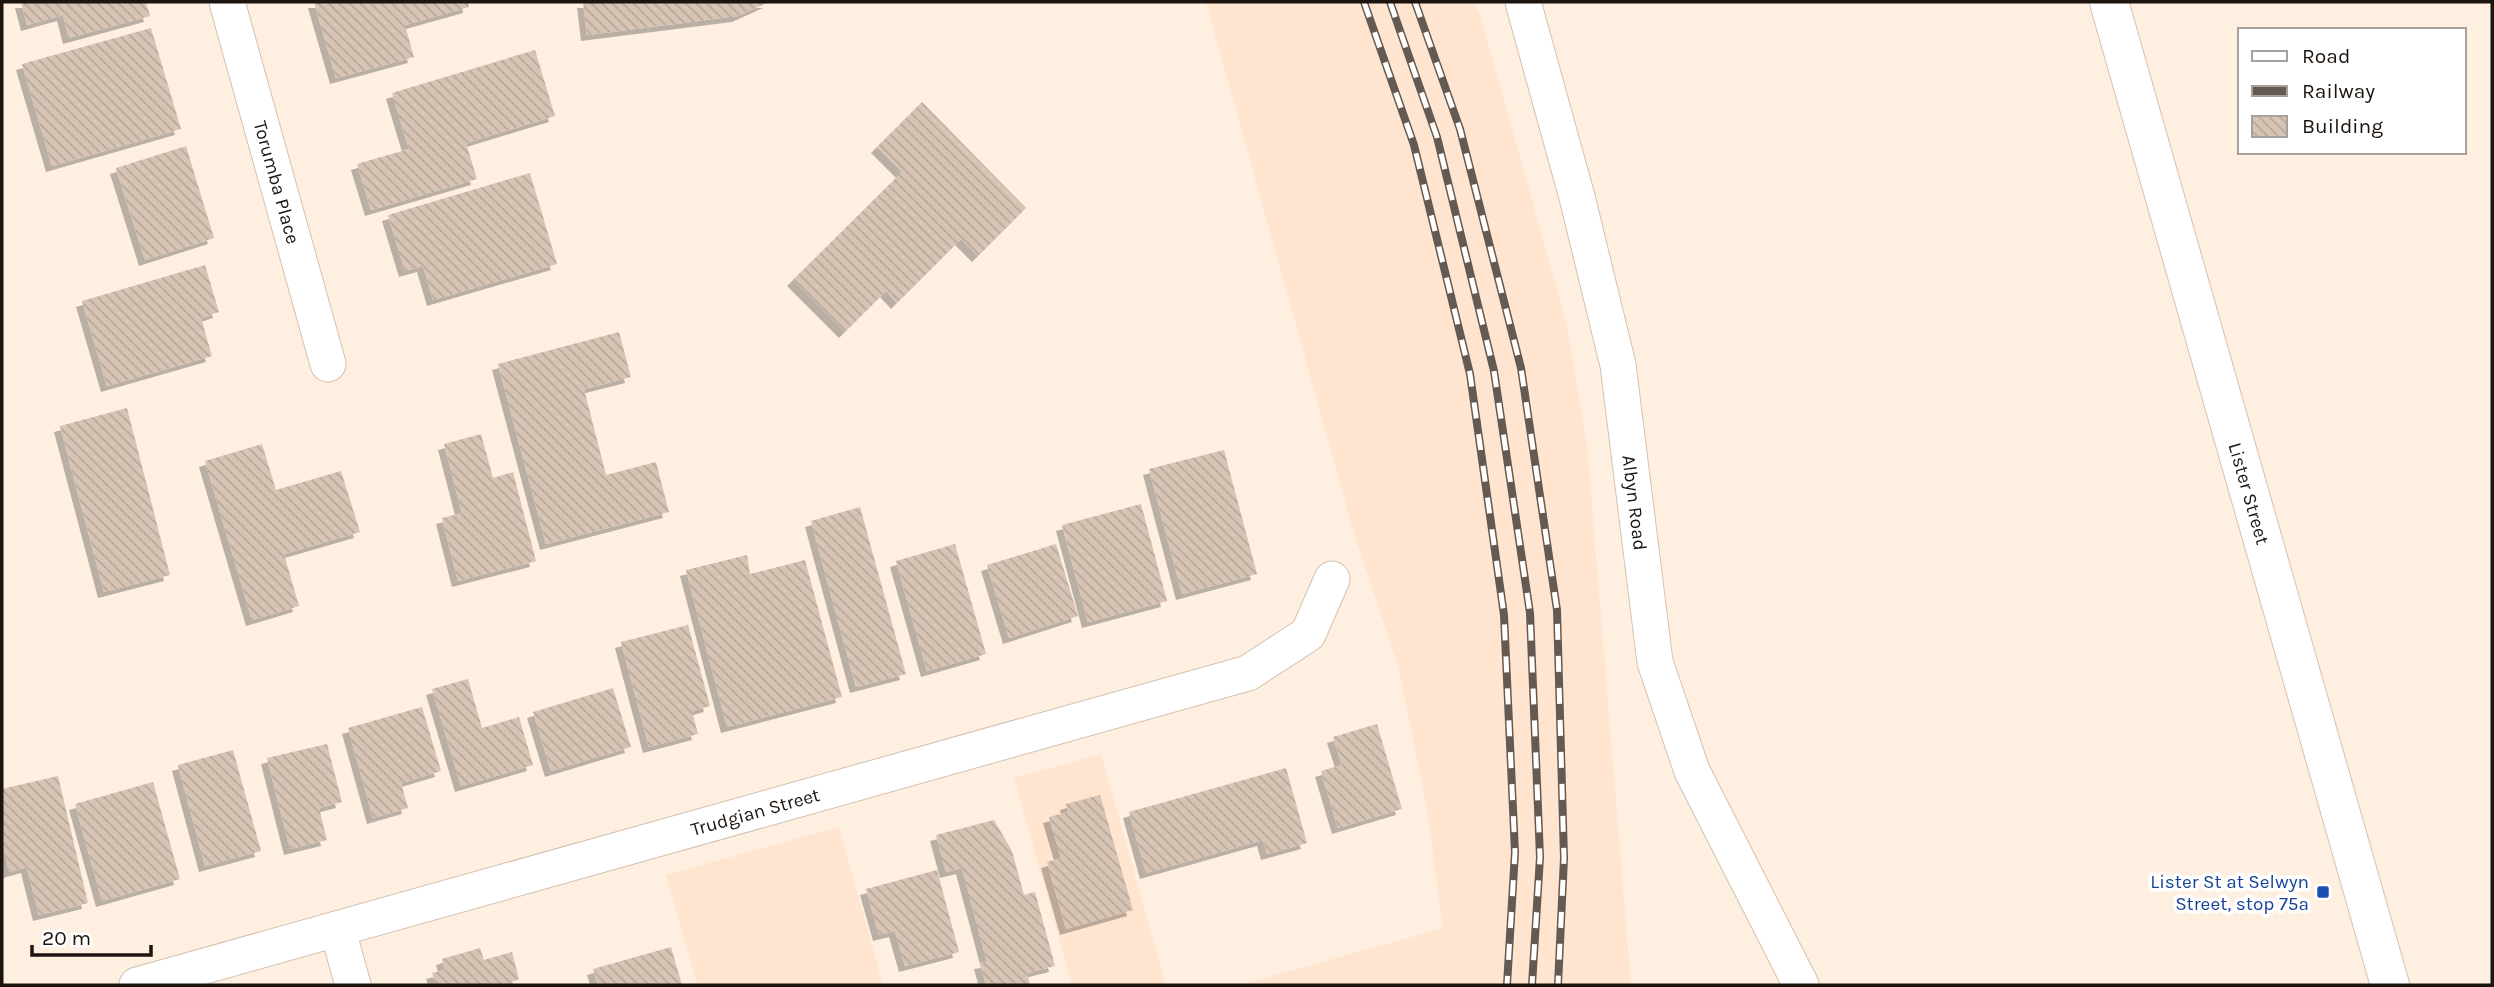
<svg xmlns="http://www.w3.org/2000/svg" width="2494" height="987" font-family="Karla,sans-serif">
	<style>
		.built { fill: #ffe5cf }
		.building { fill: url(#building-back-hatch); filter: url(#shadow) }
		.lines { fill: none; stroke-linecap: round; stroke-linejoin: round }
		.street-casing { stroke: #d4c1b1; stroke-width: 37 }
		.secondary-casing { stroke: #d4c1b1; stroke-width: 40 }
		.street { stroke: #fff; stroke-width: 35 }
		.secondary { stroke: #fff; stroke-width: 38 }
		.rail-casing { stroke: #645a52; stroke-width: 8 }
		.rail { stroke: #fff; stroke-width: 5; stroke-dasharray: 16; stroke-linecap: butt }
		.transit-dot { fill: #1a4fb4; stroke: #fff; stroke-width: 2.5 }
		.labels { text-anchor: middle; stroke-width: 7; stroke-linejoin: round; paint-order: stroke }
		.street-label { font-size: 19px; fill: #1c150f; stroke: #fff }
		.transit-label { font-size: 19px; fill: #164399; stroke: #fff; text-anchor: end }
	</style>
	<defs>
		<pattern id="building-back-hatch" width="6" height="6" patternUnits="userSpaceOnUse" patternTransform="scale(1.75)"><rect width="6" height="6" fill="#d7c4b4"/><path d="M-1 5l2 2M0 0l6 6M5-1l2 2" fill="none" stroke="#b8a89a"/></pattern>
		<filter id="shadow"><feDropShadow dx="-6" dy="6" stdDeviation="0" flood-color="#0004"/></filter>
	</defs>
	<rect width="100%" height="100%" fill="#feefe1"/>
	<!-- built -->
	<path class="built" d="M1206,2H1474L1480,14L1567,325L1587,444L1631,985H1241L1443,928L1426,804L1399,670L1351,523Z
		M1101,754L1166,985H1072L1014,778Z
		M839,827L883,985H697L666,875Z"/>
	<!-- building -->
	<path class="building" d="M21,2H146L150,16L69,38L63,15L27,25Z
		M314,2H468L469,7L405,25L414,57L336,78Z
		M583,2H769L738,16L587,35Z
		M151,28L181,129L52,166L22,64Z
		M535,50L555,116L466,143L477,179L371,210L357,164L409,149L392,93Z
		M922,102L1026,208L978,256L961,239L897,303L886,291L845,332L793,280L902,172L877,147Z
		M186,146L214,238L145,260L116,168Z
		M530,173L557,264L433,300L423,266L405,271L388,215Z
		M205,265L219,312L201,318L212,356L107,386L82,301Z
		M619,332L631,377L584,389L606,475L656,462L669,512L546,544L498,364Z
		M127,408L170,575L104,592L60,426Z
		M481,434L493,478L513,472L536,561L458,581L442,518L462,513L444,444Z
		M262,444L276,490L341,471L360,532L284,554L299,606L252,620L205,461Z
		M1224,450L1257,574L1182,594L1149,469Z
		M1141,504L1167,601L1088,622L1062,525Z
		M860,507L906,674L856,687L811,521Z
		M955,544L986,654L927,671L896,561Z
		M1056,544L1078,616L1009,638L987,565Z
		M747,555L750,574L805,560L842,697L727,727L686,570Z
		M688,625L710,706L692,711L698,734L649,747L621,642Z
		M468,679L482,728L519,717L533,765L461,786L432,689Z
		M613,688L631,747L551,771L533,712Z
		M422,707L441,771L401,783L408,808L373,818L348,728Z
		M1377,724L1402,809L1338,828L1321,771L1342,765L1333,737Z
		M327,744L342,802L319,808L327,840L290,849L267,758Z
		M233,750L261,851L205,866L178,765Z
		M1286,768L1307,843L1267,854L1263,840L1146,873L1129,812Z
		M58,776L88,903L39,915L27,867L9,872L2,840V789Z
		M153,782L180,879L102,901L75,804Z
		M1100,795L1133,910L1066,929L1047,862L1061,858L1049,817L1068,812L1066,804Z
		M994,820L1012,851L1024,895L1035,892L1055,966L1027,973L1030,985H986L980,963L987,962L962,868L946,872L936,835Z
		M937,870L959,952L905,966L895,931L879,935L866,889Z
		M671,947L682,985H598L593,969Z
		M480,948L484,960L512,952L519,979L503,985H436L432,973L445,970L442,959Z"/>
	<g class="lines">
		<defs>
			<g id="street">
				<path id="s1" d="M227,2L328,364"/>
				<path id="s2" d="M1523,2L1577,197L1618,365L1655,662L1692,771L1801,985"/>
				<path d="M338,931L353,985"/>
				<path id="s3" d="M137,985L1248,673L1308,634L1332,579"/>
			</g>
			<g id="secondary">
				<path id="s4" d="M2109,2L2390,985"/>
			</g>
		</defs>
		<!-- street casing -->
		<use href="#street" class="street-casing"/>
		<!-- secondary casing -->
		<use href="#secondary" class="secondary-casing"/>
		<!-- street -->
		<use href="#street" class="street"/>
		<!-- secondary -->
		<use href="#secondary" class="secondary"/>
		<defs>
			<path id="rail" d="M1364,2L1414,145L1470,374L1504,615L1515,852L1507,985
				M1390,2L1437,137L1494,371L1530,613L1540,857L1532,985
				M1415,2L1460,129L1521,368L1557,610L1564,858L1558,985"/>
		</defs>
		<!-- rail casing -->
		<use href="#rail" class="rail-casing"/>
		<!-- rail -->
		<use href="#rail" class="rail"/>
	</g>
	<!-- markers -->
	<rect class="transit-dot" x="2316" y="885" width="14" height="14" rx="3.5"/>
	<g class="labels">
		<!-- street labels -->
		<g class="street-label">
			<text dy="7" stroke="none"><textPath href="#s1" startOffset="187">Torumba Place</textPath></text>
			<text dy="7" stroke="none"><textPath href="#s4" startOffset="511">Lister Street</textPath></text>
			<text dy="7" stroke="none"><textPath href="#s2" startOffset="514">Albyn Road</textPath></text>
			<text dy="7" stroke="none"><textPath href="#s3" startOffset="642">Trudgian Street</textPath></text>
		</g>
		<!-- transit labels -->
		<g class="transit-label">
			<text x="2309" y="888">Lister St at Selwyn<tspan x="2309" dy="22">Street, stop 75a</tspan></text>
		</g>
	</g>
	<!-- border -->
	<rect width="2494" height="987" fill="none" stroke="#1c150f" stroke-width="7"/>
	<!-- legend -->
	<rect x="2238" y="28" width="228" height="126" fill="#ffffff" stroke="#a4a19f" stroke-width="2"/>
	<rect x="2252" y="51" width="35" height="10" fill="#ffffff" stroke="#a4a19f" stroke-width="2"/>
	<text x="2302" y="63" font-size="21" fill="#1c150f">Road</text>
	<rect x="2252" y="86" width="35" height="10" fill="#645a52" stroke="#a4a19f" stroke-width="2"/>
	<text x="2302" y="98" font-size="21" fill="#1c150f">Railway</text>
	<rect x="2252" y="116" width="35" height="21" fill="url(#building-back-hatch)" stroke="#a4a19f" stroke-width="2"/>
	<text x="2302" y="133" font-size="21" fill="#1c150f">Building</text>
	<!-- scale -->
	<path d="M32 945v10h119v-10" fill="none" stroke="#1c150f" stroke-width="3.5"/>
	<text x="42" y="945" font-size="21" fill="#1c150f" stroke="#ffffff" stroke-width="5" paint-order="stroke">20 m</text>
</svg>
